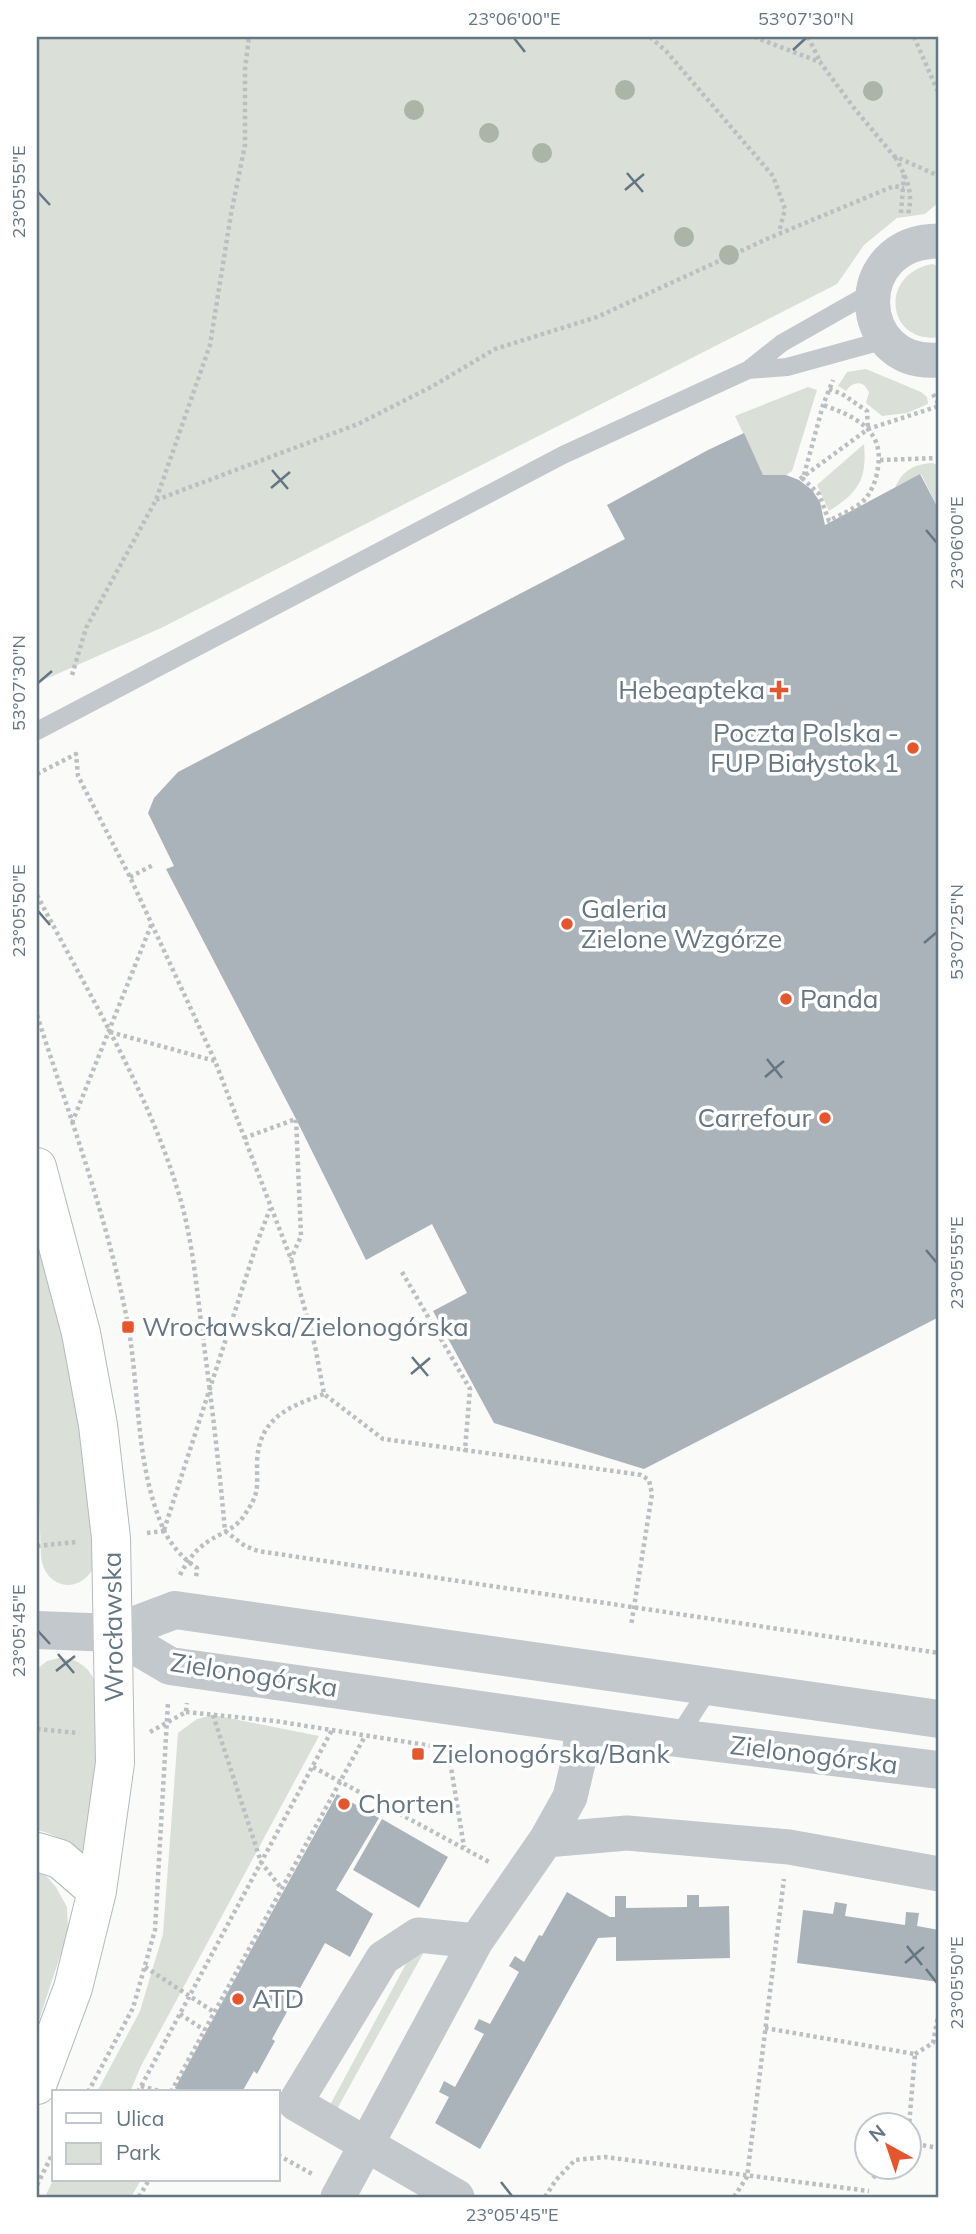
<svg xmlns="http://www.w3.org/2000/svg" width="976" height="2234" font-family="Mulish,sans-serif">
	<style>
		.green { fill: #dadfd7 }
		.building { fill: #aab3b9 }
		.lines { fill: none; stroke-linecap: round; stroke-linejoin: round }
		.secondary-casing { stroke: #b3babf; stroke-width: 40 }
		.path { stroke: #bbbfc2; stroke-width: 4.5; stroke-dasharray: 3.5 3.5; stroke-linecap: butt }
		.service { stroke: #c3c8cc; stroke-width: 18 }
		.minor { stroke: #c3c8cc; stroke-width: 35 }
		.tertiary { stroke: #c3c8cc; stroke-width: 38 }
		.secondary { stroke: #fff; stroke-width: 38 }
		.tree { fill: #aab4a7 }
		.ticks { fill: none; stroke: #657683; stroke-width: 2.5 }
		.poi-dot { fill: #e4572e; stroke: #fff; stroke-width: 2.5 }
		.labels { text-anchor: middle; stroke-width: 7; stroke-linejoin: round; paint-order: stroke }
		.poi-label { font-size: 26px; fill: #657683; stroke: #fff; text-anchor: start }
		.street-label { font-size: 26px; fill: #657683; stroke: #fff }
		.neatline { fill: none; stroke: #657683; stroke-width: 2.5 }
		.ticks-label { font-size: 18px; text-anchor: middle; fill: #657683 }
	</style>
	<rect width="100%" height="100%" fill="#fafaf8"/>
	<!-- green -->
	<path class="green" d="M37,37H939V202L925,214L897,218L864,245L837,284L161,628L39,682L37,680Z
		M932,264L939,266V337C888,345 877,275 932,264Z
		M866,369L921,392L927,397L928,404L907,413L882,416L866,403L869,392L864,385C857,381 851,384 846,391L838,386L847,372Z
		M808,387L817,390L792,471L786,475H763L735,416Z
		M864,444C867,479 859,492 829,511L817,485Z
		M932,463L939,465V510L921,474L895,488C902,471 914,464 932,463Z
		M37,1215L83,1401L94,1567C79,1596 44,1588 41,1556L37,1445Z
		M59,1658C78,1659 88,1666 96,1683V1775L89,1857C73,1846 56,1834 37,1830V1669L47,1661Z
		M213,1715L319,1736L141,2066L130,2092H97L140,2011L163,1934L178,1733L197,1719Z
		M37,1873L46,1876L56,1887L67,1907L68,1932L37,2026Z
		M414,1949L425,1950L337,2109L330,2105Z
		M54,2178V2180H141L131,2197H45Z"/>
	<!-- building -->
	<path class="building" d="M744,433L763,475H786L799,480L812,490L820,502L825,525L920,474L939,510V1317L644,1469L494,1423L433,1311L467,1293L432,1224L366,1260L296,1119L166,869L174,866L148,813L154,798L178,772L625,539L607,505L708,450Z
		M337,1794L379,1818L336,1890L373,1914L350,1957L325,1943L272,2039L275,2041L257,2074L254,2071L242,2092H182L175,2088Z
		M382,1819L448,1857L419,1908L353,1870Z
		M567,1892L610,1917H615V1896H626V1908L687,1907V1895H699V1907L729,1906L730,1958L616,1961V1937L598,1938L480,2149L435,2123L449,2097L439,2092L444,2081L455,2087L484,2034L474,2029L479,2019L490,2024L519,1972L509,1966L515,1956L524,1962L539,1935L542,1936Z
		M835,1902L847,1904L845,1916L905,1925L906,1912L919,1913L917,1926L939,1930V1982L797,1963L803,1910L833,1914Z"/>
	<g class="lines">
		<defs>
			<path id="secondary" d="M37,1167L81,1333L98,1425L111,1538L115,1763L97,1891L73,1988L37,2085
				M37,1852L60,1859L97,1891"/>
		</defs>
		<!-- secondary casing -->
		<use href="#secondary" class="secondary-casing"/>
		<!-- path -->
		<path class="path" d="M650,37L666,51L773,176L785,209L779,232
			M754,37L820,62L854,108L894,156L939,176
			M808,37L820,61
			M914,37L939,94
			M895,157C906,177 914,191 908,214
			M901,213L904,174
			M829,389L842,394L867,411L868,428
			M933,394L939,405
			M880,460L939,458
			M804,475L823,405L833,380
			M802,478L819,494L829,521C839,515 853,510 862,502C871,495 877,478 878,467C884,429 854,416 823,405
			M800,479L868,429L939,406
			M156,500L358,424L433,386L495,349L597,317L769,238L894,186L904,188
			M72,675L86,628L156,500L210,345L231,214L245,145V69L249,37
			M37,774L76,754L78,776L130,877L215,1061L291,1259L315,1346L324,1394L383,1439L465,1450
			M130,877L153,865
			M37,895C86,989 146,1087 177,1188C192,1234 196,1283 202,1330C211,1397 219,1464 225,1531L245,1546L258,1551L939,1653
			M37,1015C70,1118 108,1219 128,1325C140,1393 135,1463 163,1528C169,1543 184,1560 197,1568L196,1579
			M110,1032L215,1061
			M72,1123L152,923
			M244,1138L296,1119L301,1236L291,1259
			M402,1272L470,1389L465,1450L641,1475L649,1480L652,1494L631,1626
			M164,1530L258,1240L270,1209
			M147,1533L163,1531
			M37,1546L76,1542
			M180,1575C188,1559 197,1548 212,1539C222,1533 237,1527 243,1517C260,1493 257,1489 257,1462C259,1418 288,1407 324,1394
			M186,1712L275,1721L470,1752L545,1759
			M213,1715L261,1862L281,1888
			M37,1729L79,1733
			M150,1732L186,1712L187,1703
			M448,1749L464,1847
			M313,1767L491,1863
			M145,1967L214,2012
			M180,2014L204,2030
			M765,2028L915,2054L909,2126
			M915,2054L933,2043L939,2011
			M141,2086L163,2092
			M88,2092L133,2008L155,1930L168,1702
			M138,2092L332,1730
			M171,2092L365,1736
			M909,2143L939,2148
			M278,2155L314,2175
			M873,2178L883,2168
			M37,2185L54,2151
			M139,2197L149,2180
			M545,2197L556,2180L575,2160L605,2157L869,2191
			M734,2197L747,2177L784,1879"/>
		<!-- service -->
		<path class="service" d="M748,370L787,367L885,340
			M37,731L563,455L748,370L782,343L872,292
			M677,1738L710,1687"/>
		<!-- minor -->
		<path class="minor" d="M939,241C848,241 853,367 939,360
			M546,1840L570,1797L578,1763L583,1725
			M338,2197L476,1941L546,1840L627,1833L789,1847L939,1874
			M457,2197L295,2103L383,1958L418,1935L476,1941"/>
		<!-- tertiary -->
		<path class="tertiary" d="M37,1630L114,1633L175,1610L939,1719
			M114,1633L170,1666L677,1738L939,1770"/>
		<!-- secondary -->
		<use href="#secondary" class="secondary"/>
	</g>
	<!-- trees -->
	<g class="tree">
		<circle cx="625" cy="90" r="10"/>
		<circle cx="873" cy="91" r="10"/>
		<circle cx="414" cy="110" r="10"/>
		<circle cx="489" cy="133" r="10"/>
		<circle cx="542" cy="153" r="10"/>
		<circle cx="684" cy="237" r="10"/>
		<circle cx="729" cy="255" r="10"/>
	</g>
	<!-- ticks -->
	<path class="ticks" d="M514,38L525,52M793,50L806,38M627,173L643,192M625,190L644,174M38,192L50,205M272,470L288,489M271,488L290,472M926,530L937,543M38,683L52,671M38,911L50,925M924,943L937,932M767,1059L782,1078M765,1077L784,1061M926,1250L937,1263M412,1357L428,1376M411,1374L430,1358M38,1631L50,1644M58,1654L74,1673M56,1671L75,1656M907,1946L922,1965M905,1963L924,1947M926,1969L937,1983M501,2182L512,2196"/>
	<!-- markers -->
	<g class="poi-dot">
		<path d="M775.5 679.5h7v7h7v7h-7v7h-7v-7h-7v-7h7z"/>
		<circle cx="913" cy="748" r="7"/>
		<circle cx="567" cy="924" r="7"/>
		<circle cx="786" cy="999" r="7"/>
		<circle cx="825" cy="1118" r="7"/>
		<rect x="121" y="1320" width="14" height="14" rx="3.5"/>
		<rect x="411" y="1747" width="14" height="14" rx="3.5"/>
		<circle cx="344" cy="1804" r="7"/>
		<circle cx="238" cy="1999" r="7"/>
	</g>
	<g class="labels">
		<!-- poi labels -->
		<g class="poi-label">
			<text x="765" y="699" text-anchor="end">Hebeapteka</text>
			<text x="899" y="742" text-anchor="end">Poczta Polska -<tspan x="899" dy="30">FUP Białystok 1</tspan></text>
			<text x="581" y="918">Galeria<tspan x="581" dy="30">Zielone Wzgórze</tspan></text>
			<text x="800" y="1008">Panda</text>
			<text x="811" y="1127" text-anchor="end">Carrefour</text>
			<text x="142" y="1336">Wrocławska/Zielonogórska</text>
			<text x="432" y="1763">Zielonogórska/Bank</text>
			<text x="358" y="1813">Chorten</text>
			<text x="252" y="2008">ATD</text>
		</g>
		<!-- street labels -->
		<g class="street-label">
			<text transform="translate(113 1627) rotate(-91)" y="9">Wrocławska</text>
			<text transform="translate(254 1675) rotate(9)" y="9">Zielonogórska</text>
			<text transform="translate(814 1755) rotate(7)" y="9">Zielonogórska</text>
		</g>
	</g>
	<!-- border -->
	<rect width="976" height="2234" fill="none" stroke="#ffffff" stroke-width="77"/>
	<!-- legend -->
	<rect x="52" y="2090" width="228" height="91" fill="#ffffff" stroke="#c1c8cd" stroke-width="2"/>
	<rect x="66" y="2113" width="35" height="10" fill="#ffffff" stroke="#c1c8cd" stroke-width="2"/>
	<text x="116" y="2126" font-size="21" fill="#657683">Ulica</text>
	<rect x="66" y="2143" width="35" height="21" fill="#dadfd7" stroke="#c1c8cd" stroke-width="2"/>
	<text x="116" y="2160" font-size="21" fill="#657683">Park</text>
	<!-- north arrow -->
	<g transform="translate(888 2146) rotate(320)"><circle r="33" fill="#ffffff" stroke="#c1c8cd" stroke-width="2"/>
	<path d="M0-5L12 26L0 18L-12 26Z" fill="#e4572e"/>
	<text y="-10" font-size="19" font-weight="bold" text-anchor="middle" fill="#657683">N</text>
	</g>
	<rect x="38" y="38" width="899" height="2158" class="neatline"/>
	<g class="ticks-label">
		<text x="514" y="25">23°06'00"E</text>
		<text x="806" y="25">53°07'30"N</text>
		<text transform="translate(19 192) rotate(-90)" y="6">23°05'55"E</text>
		<text transform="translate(957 543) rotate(-90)" y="6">23°06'00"E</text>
		<text transform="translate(19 683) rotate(-90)" y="6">53°07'30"N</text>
		<text transform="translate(19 911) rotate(-90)" y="6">23°05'50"E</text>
		<text transform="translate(957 932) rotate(-90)" y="6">53°07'25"N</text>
		<text transform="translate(957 1263) rotate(-90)" y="6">23°05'55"E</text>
		<text transform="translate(19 1631) rotate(-90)" y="6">23°05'45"E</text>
		<text transform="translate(957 1983) rotate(-90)" y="6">23°05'50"E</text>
		<text x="512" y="2221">23°05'45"E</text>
	</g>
</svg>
